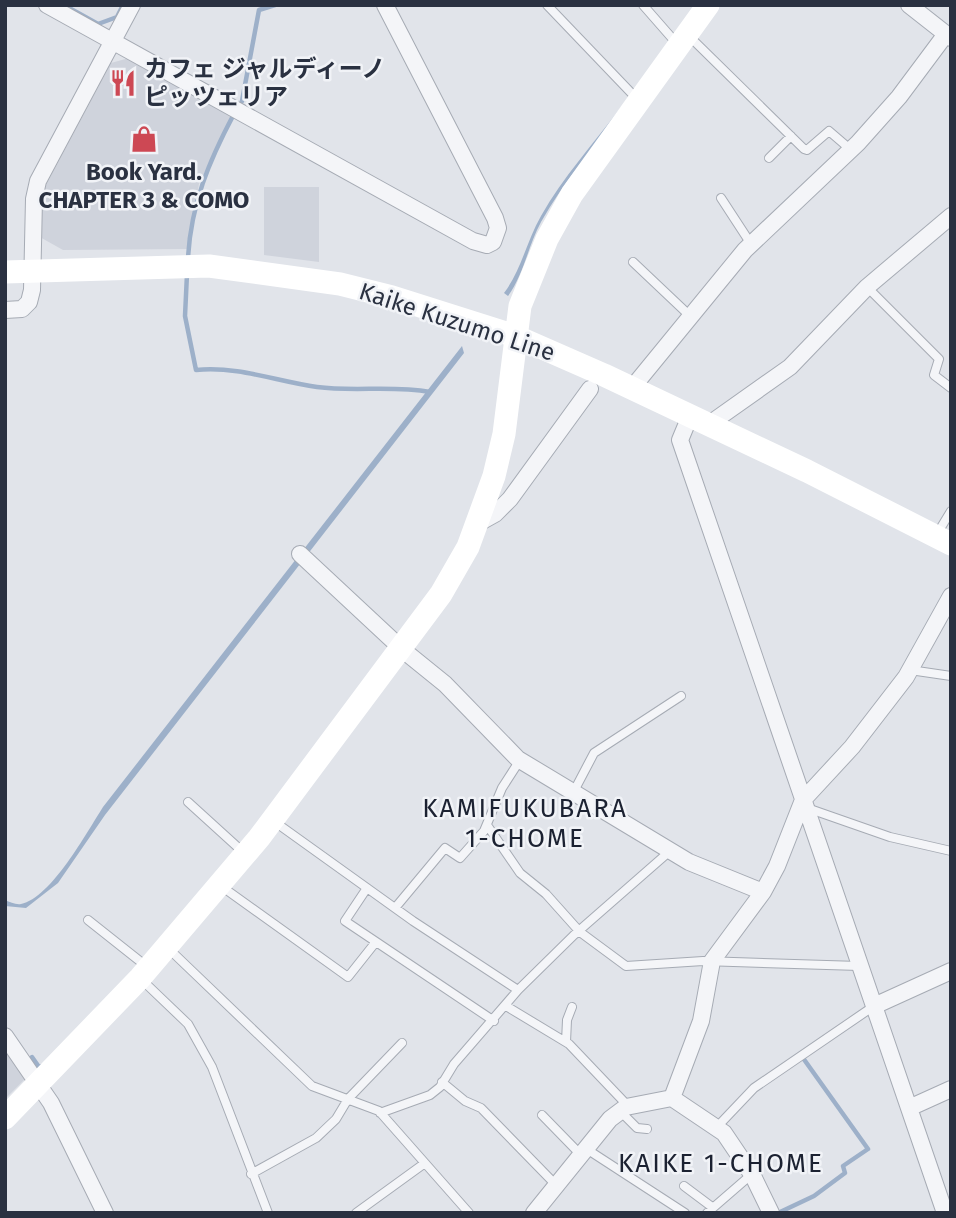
<svg xmlns="http://www.w3.org/2000/svg" width="956" height="1218" font-family="'Fira Sans','Noto Sans JP',sans-serif">
	<style>
		.built { fill: #cfd3dc }
		.water { fill: #9db0c9 }
		.lines { fill: none; stroke-linecap: round; stroke-linejoin: round }
		.stream { stroke: #9db0c9; stroke-width: 4.5 }
		.lane-casing { stroke: #a6abb4; stroke-width: 10 }
		.street-casing { stroke: #a6abb4; stroke-width: 18 }
		.lane { stroke: #f4f5f8; stroke-width: 8 }
		.street { stroke: #f4f5f8; stroke-width: 16 }
		.secondary { stroke: #fff; stroke-width: 23 }
		.labels { text-anchor: middle; stroke-width: 5; stroke-linejoin: round; paint-order: stroke }
		.poi-label { font-size: 24px; font-weight: bold; fill: #2a3141; stroke: #f1f3f7; text-anchor: start }
		.street-label { font-size: 24px; fill: #2a3141; stroke: #f1f3f7 }
		.neighbourhood-label { font-size: 26px; letter-spacing: 2px; fill: #1c2232; stroke: #f1f3f7 }
	</style>
	<rect width="100%" height="100%" fill="#e1e4ea"/>
	<!-- built -->
	<path class="built" d="M129,58L233,113L199,184L187,249L63,250L38,236L39,210L46,185L111,63Z
		M264,187H319V262L264,255Z
		M5,1047L25,1079L5,1099Z"/>
	<!-- water -->
	<path class="water" d="M621,107L623,109C595,146 564,181 541,222C528,246 524,274 508,296L504,293C521,271 527,240 541,216C563,177 594,143 621,107Z
		M462,346L464,353L105,815L58,883L26,908L5,906V900C10,902 16,905 21,904C51,898 87,832 103,807Z"/>
	<g class="lines">
		<!-- stream -->
		<path class="stream" d="M71,9L98,24L117,17L123,5
			M242,101L259,10L275,5
			M188,258C191,204 209,161 234,114
			M187,274L185,316L196,370C239,366 275,381 317,387C355,392 392,385 430,392
			M32,1057L39,1067L43,1066
			M778,1213L814,1196L845,1173L843,1166L868,1149L803,1058"/>
		<defs>
			<path id="lane" d="M547,5L637,99
				M643,5L678,45
				M690,37L804,149L807,150L829,131L850,149
				M769,158L791,136
				M721,198L751,244
				M633,262L689,315
				M867,287L939,359L934,375L951,388
				M937,534L951,511
				M910,670L951,676
				M573,793L594,753L681,696
				M188,802L243,852
				M807,808L890,837L951,851
				M275,822L413,921L518,990
				M487,825L520,873L546,894L580,932L626,966L703,961L859,966
				M221,886L348,977L375,943
				M367,888L345,921L494,1021
				M395,908L445,848L460,858L484,831L502,788L520,760
				M88,920L146,966
				M169,949L312,1086L379,1111L469,1213
				M142,980L188,1024L212,1067L268,1213
				M506,1006L569,1044L629,1107
				M566,1042L567,1020L572,1007
				M442,1082L465,1101L481,1108L556,1185
				M620,1111L637,1128L647,1129
				M380,1113L430,1095L440,1087L454,1064L518,990L574,935L670,851
				M542,1115L580,1154
				M716,1128L754,1088L874,1006
				M585,1148L685,1213
				M251,1174L316,1138L336,1119L348,1099L402,1043
				M684,1186L712,1207
				M356,1213L425,1163
				M707,1213L752,1174"/>
			<path id="street" d="M47,5L473,241L487,245L493,242L498,228L495,218L385,5
				M909,5L951,38
				M5,310L22,309L29,302L32,290L34,199L38,181L132,5
				M632,388L745,250L858,143L899,97L946,34
				M690,416L680,440L945,1213
				M708,425L790,367L867,287L951,216
				M477,524L495,514L510,499L590,389
				M300,554L403,650L445,684L518,759L689,862L763,892
				M874,1006L951,971
				M5,1036L51,1103L105,1213
				M672,1098L701,1021L712,961L763,892L777,866L803,800L852,747L906,677L951,596
				M909,1108L951,1089
				M534,1213L610,1119L626,1107L672,1098L724,1133L753,1176L771,1213"/>
		</defs>
		<!-- lane casing -->
		<use href="#lane" class="lane-casing"/>
		<!-- street casing -->
		<use href="#street" class="street-casing"/>
		<!-- lane -->
		<use href="#lane" class="lane"/>
		<!-- street -->
		<use href="#street" class="street"/>
		<!-- secondary -->
		<path class="secondary" d="M5,272L209,266L340,284L392,297L515,336L604,375L807,471L951,544
			M5,1118L140,978L259,838L441,594L468,547L494,476L504,434L520,306L547,239L572,194L708,5"/>
	</g>
	<!-- icons -->
	<defs>
		<symbol id="restaurant-bare" viewBox="-9 -9 18 18"><path d="M-5-6h1v4h1v-4h1v4h1v-4h1v5L-1.5 .5V6h-2V.5L-5-1ZM5-6V6H3V1.5H1.5Q1.5-4 5-6Z" fill="#cd4854" stroke="#f1f3f7" stroke-width="2.5" paint-order="stroke"/></symbol>
		<symbol id="shop-bare" viewBox="-9 -9 18 18"><path d="M-5-2.5h2.3a2.7 3.5 0 0 1 5.4 0H5L5.5 6h-11ZM-1.5-2.5h3a1.5 2.3 0 0 0-3 0Z" fill="#cd4854" stroke="#f1f3f7" stroke-width="2.5" paint-order="stroke"/></symbol>
	</defs>
	<g fill-rule="evenodd">
		<use href="#restaurant-bare" x="104" y="64" width="38" height="38"/>
		<use href="#shop-bare" x="125" y="120" width="38" height="38"/>
	</g>
	<g class="labels">
		<!-- poi labels -->
		<g class="poi-label">
			<text x="144" y="77">カフェ ジャルディーノ<tspan x="144" dy="28">ピッツェリア</tspan></text>
			<text x="144" y="180" text-anchor="middle">Book Yard.<tspan x="144" dy="28">CHAPTER 3 &amp; COMO</tspan></text>
		</g>
		<!-- street labels -->
		<g class="street-label">
			<text transform="translate(457 322) rotate(18)" y="8">Kaike Kuzumo Line</text>
		</g>
		<!-- neighbourhood labels -->
		<g class="neighbourhood-label">
			<text x="525" y="817">KAMIFUKUBARA<tspan x="525" dy="30">1-CHOME</tspan></text>
			<text x="721" y="1172">KAIKE 1-CHOME</text>
		</g>
	</g>
	<!-- border -->
	<rect width="956" height="1218" fill="none" stroke="#2a3141" stroke-width="14"/>
</svg>
